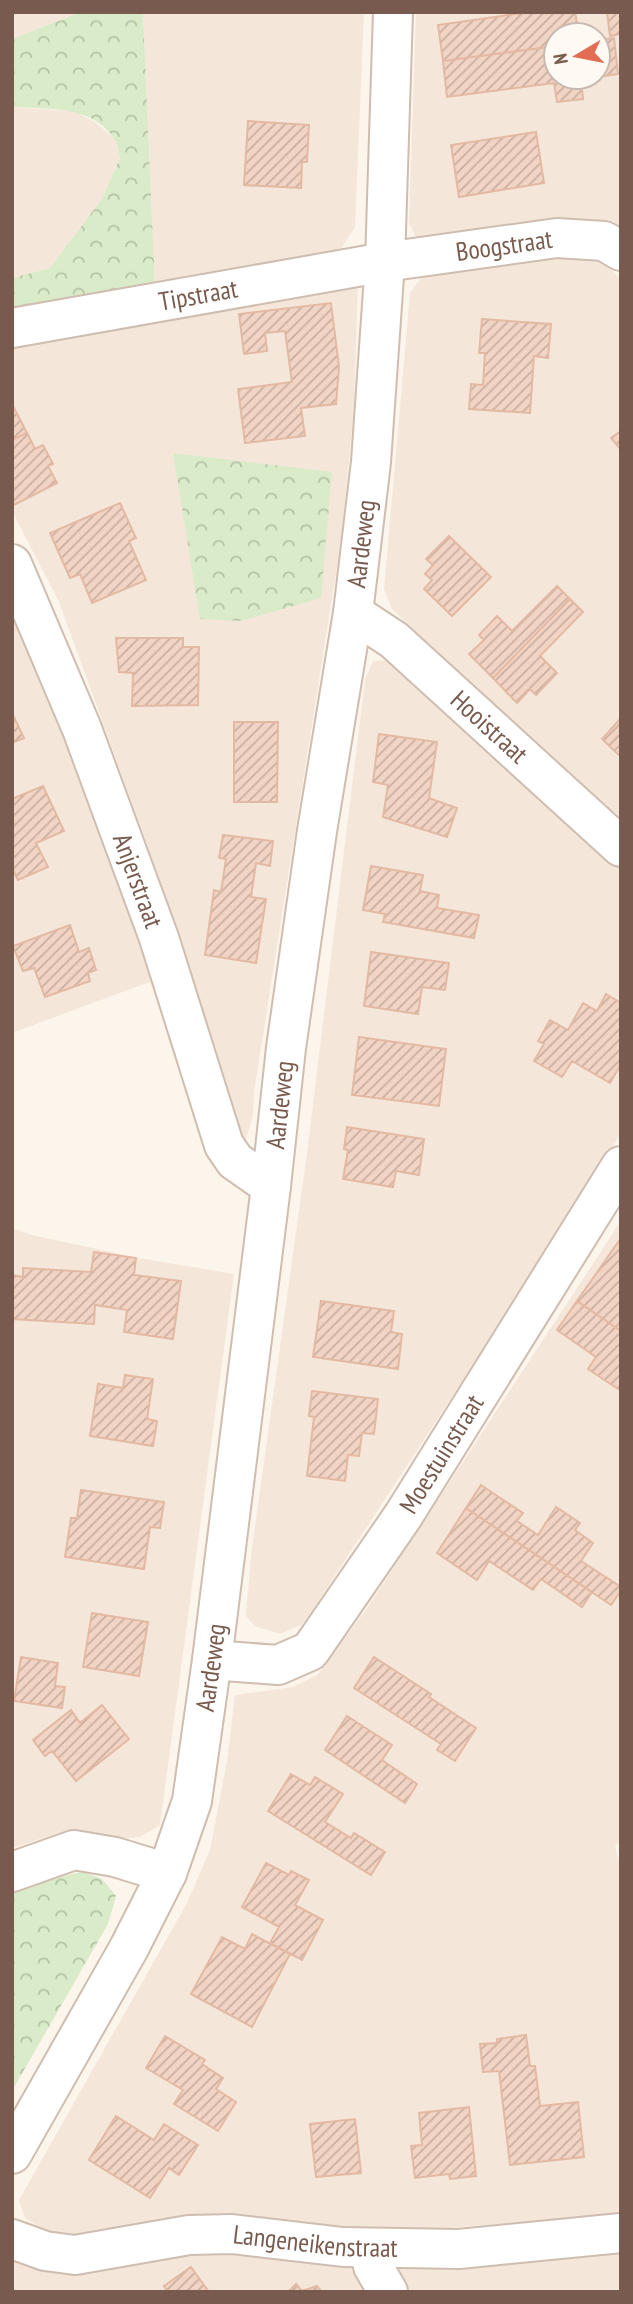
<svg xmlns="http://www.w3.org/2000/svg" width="633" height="2304" font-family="'PT Sans Narrow',sans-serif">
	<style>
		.residential { fill: #f4e7da; fill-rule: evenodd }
		.forest { fill: url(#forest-crowns) }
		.building { fill: url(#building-hatch); stroke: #e4b9a4; stroke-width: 2 }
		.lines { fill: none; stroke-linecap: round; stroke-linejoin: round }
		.minor-casing { stroke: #cfbdb0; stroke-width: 42 }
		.minor { stroke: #fff; stroke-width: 38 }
		.labels { text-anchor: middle; stroke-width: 5; stroke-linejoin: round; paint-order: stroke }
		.street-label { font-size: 26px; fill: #785b4e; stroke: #fff9f3 }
	</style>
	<defs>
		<pattern id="forest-crowns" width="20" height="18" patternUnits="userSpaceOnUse" patternTransform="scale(1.75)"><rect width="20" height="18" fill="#d9ebc9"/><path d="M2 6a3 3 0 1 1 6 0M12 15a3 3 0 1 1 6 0" fill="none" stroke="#b5c1a5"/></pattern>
		<pattern id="building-hatch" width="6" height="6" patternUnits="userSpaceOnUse" patternTransform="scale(1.75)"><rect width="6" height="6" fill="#f2d4c4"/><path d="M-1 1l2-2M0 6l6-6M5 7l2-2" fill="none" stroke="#c9afa1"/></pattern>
	</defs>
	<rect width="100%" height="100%" fill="#fcf5ec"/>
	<!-- residential -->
	<path class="residential" d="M12,12H81L12,39Z
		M143,12H364L355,227L337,255L155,286Z
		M416,12H621V229L613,222L588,219L434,242L417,239L409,223ZM556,35H598V77H556Z
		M12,107L74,111L95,122L114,138L120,158L102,199L50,268L12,278Z
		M575,254L601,258L621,280V830L392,609L384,589L410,293L422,277Z
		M358,283L354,409L341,541L254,1092L253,1116L246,1139L237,1135L180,935L59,602L12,511V338Z
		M12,610L53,702L155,980L12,1033Z
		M390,660L621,868V1133L575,1209L311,1612L301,1625L280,1634L255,1626L246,1616L251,1555L307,1153L365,680L373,661Z
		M621,1221V1842L615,1846L621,1870V2214L388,2233L150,2224L63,2237L42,2229L25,2218L19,2200L187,1903L210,1850L227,1761L235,1695L293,1687L317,1675L365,1611Z
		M12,1228L32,1235L139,1258L234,1274L160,1825L140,1837L119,1839L82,1830H68L12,1848Z
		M621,2246V2292H12V2257L198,2250Z"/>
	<!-- forest -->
	<path class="forest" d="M81,12H143L155,286L12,315V278L50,268L102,199L120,158C118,152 117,142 113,137C91,105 46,109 12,107V39Z
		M173,453L332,472L321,598L241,621L200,619Z
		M83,1872L102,1879L116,1896L108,1924L12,2091V1893L57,1877Z"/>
	<!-- building -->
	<path class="building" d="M530,12H575L579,35H556V46L443,61L438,25Z
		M607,12H621V34L610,36Z
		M614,38L618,74L598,77V40Z
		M556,46V77H597L581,79L583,99L557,102L554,83L447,97L443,61Z
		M248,121L309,125L307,162H302L301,188L244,185Z
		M536,132L544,183L459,197L451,145Z
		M331,303L339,367L336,404L301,408L305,436L245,443L238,389L292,382L285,331L265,333L267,351L244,354L239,314Z
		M482,319L551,324L548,358L534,356L530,413L469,409L471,384L483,385L485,353H479Z
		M12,404L27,433L12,440Z
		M621,431V450L611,438Z
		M27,433L35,449L43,445L53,464L48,466L57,483L14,505L12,501V440Z
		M120,503L136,538L129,541L146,580L92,603L80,574L70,578L50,533Z
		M449,536L491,577L452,616L424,589L432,580L425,574L433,565L426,559Z
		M557,586L570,599L493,678L469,654L484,640L479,635L497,616L512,631Z
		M570,599L583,612L540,656L557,673L536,695L530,689L517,703L493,678Z
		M116,638H183V647H199L198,705L132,706L133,673L119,672Z
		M12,713L24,738L12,743Z
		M621,718V757L602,739Z
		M234,722H278L277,802H234Z
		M379,734L437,742L429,798L457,808L447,837L383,817L388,785L373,782Z
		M43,786L64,831L36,843L48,867L18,880L12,868V799Z
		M223,835L273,841L270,866L256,863L251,897L266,899L256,963L205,955L214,890L221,892L226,859L219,858Z
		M371,866L423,875L420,891L439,895L437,908L479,915L474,938L383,922L385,914L363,910Z
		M70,925L79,952L89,948L96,970L88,973L90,981L45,997L34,968L23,971L13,946Z
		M371,952L449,963L445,990L422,987L418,1014L364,1006Z
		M606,994L621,1003V1064L610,1083L572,1061L562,1077L534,1061L544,1044L538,1041L550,1020L568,1030L583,1003L597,1011Z
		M359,1037L446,1049L439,1106L352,1095Z
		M347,1127L424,1139L419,1175L396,1171L393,1187L343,1179L348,1150L344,1149Z
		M621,1238V1331L577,1301Z
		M94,1252L136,1258L134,1275L181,1281L173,1339L124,1332L127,1310L95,1305L94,1324L12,1319V1275L23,1277V1268L91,1272Z
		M321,1301L394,1311L391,1332L402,1334L398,1369L313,1357Z
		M577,1301L621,1331V1391L588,1369L596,1357L557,1330Z
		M125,1375L153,1379L147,1419L157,1421L153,1446L90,1436L98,1384L123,1388Z
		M312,1391L378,1399L374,1434L362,1433L359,1456L348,1455L345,1481L307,1476L314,1417L309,1416Z
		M481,1485L523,1513L517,1521L538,1535L556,1507L580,1523L575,1530L593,1543L581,1561L621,1587V1591L611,1605L466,1508Z
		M81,1490L164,1502L160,1528L150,1527L144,1569L65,1557L71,1518H77Z
		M466,1508L592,1592L582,1607L541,1579L533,1590L489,1561L477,1580L437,1553Z
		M92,1613L148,1622L139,1676L83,1667Z
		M21,1657L58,1663L55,1686L65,1687L62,1708L14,1701Z
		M374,1657L431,1694L429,1697L476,1728L455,1761L437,1750L441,1744L354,1688Z
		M102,1705L129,1739L76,1781L52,1751L45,1756L33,1740L71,1710L80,1723Z
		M347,1716L392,1745L382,1760L417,1784L405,1803L325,1750Z
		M291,1774L310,1785L315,1777L343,1794L325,1822L351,1838L354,1833L385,1852L371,1875L268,1811Z
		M266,1863L289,1875L291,1871L309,1880L295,1905L323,1920L302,1960L270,1943L279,1927L242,1907Z
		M252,1934L290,1954L252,2027L191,1994L222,1937L245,1949Z
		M526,2035L530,2066H535L540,2106L578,2102L584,2157L510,2165L499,2071L483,2072L480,2044L497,2043V2039Z
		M165,2036L205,2060L202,2064L223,2078L216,2089L236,2102L218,2131L174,2104L183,2090L146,2068Z
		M469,2107L476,2176L450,2179L449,2174L415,2178L411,2146L422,2145L419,2113Z
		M116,2116L154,2140L164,2124L198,2145L179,2175L169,2168L150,2198L89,2160Z
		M355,2119L361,2173L316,2177L310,2124Z
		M191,2267L209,2292H168L164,2286Z
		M296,2284L302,2291L317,2286L322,2292H288Z"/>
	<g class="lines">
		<defs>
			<g id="minor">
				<path id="s1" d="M12,328L385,262L557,238L604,241L621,251"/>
				<path id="s2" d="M12,564L82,729L159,938L224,1145L235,1161L271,1186"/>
				<path id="s3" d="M353,613L394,640L621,847"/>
				<path id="s4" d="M212,1660L278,1665L310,1651L403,1516L621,1166"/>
				<path d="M12,1872L74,1850L115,1857L167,1873"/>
				<path id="s5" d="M12,2154L129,1948L167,1873L192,1801L212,1660L271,1186L286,1048L317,831L353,613L371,462L385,262L393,12"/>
				<path id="s6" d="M12,2239L45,2251L75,2255L189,2235L232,2234L343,2247L459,2249L621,2233"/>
				<path d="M369,2248L373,2266L388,2292"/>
			</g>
		</defs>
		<!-- minor casing -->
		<use href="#minor" class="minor-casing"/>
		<!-- minor -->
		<use href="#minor" class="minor"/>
	</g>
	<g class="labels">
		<!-- street labels -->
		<g class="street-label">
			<text dy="9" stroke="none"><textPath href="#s1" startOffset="499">Boogstraat</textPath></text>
			<text dy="9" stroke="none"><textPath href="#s1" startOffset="189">Tipstraat</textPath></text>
			<text dy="9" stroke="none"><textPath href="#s5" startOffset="1666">Aardeweg</textPath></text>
			<text dy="9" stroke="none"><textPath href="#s3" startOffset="178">Hooistraat</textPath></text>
			<text dy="9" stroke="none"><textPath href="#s2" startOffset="341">Anjerstraat</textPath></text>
			<text dy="9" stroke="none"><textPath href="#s5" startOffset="1099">Aardeweg</textPath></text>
			<text dy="9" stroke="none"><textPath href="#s4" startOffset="338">Moestuinstraat</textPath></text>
			<text dy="9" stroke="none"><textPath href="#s5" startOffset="532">Aardeweg</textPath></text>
			<text dy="9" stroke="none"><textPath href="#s6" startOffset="308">Langeneikenstraat</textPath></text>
		</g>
	</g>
	<!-- border -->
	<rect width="633" height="2304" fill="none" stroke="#785b4e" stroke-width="28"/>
	<!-- north arrow -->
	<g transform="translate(577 56) rotate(260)"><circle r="33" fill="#fff9f3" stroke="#c9bab1" stroke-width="2"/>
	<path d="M0-5L12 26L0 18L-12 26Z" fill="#e36d54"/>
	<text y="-10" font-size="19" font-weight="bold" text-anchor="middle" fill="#785b4e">N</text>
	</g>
</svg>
